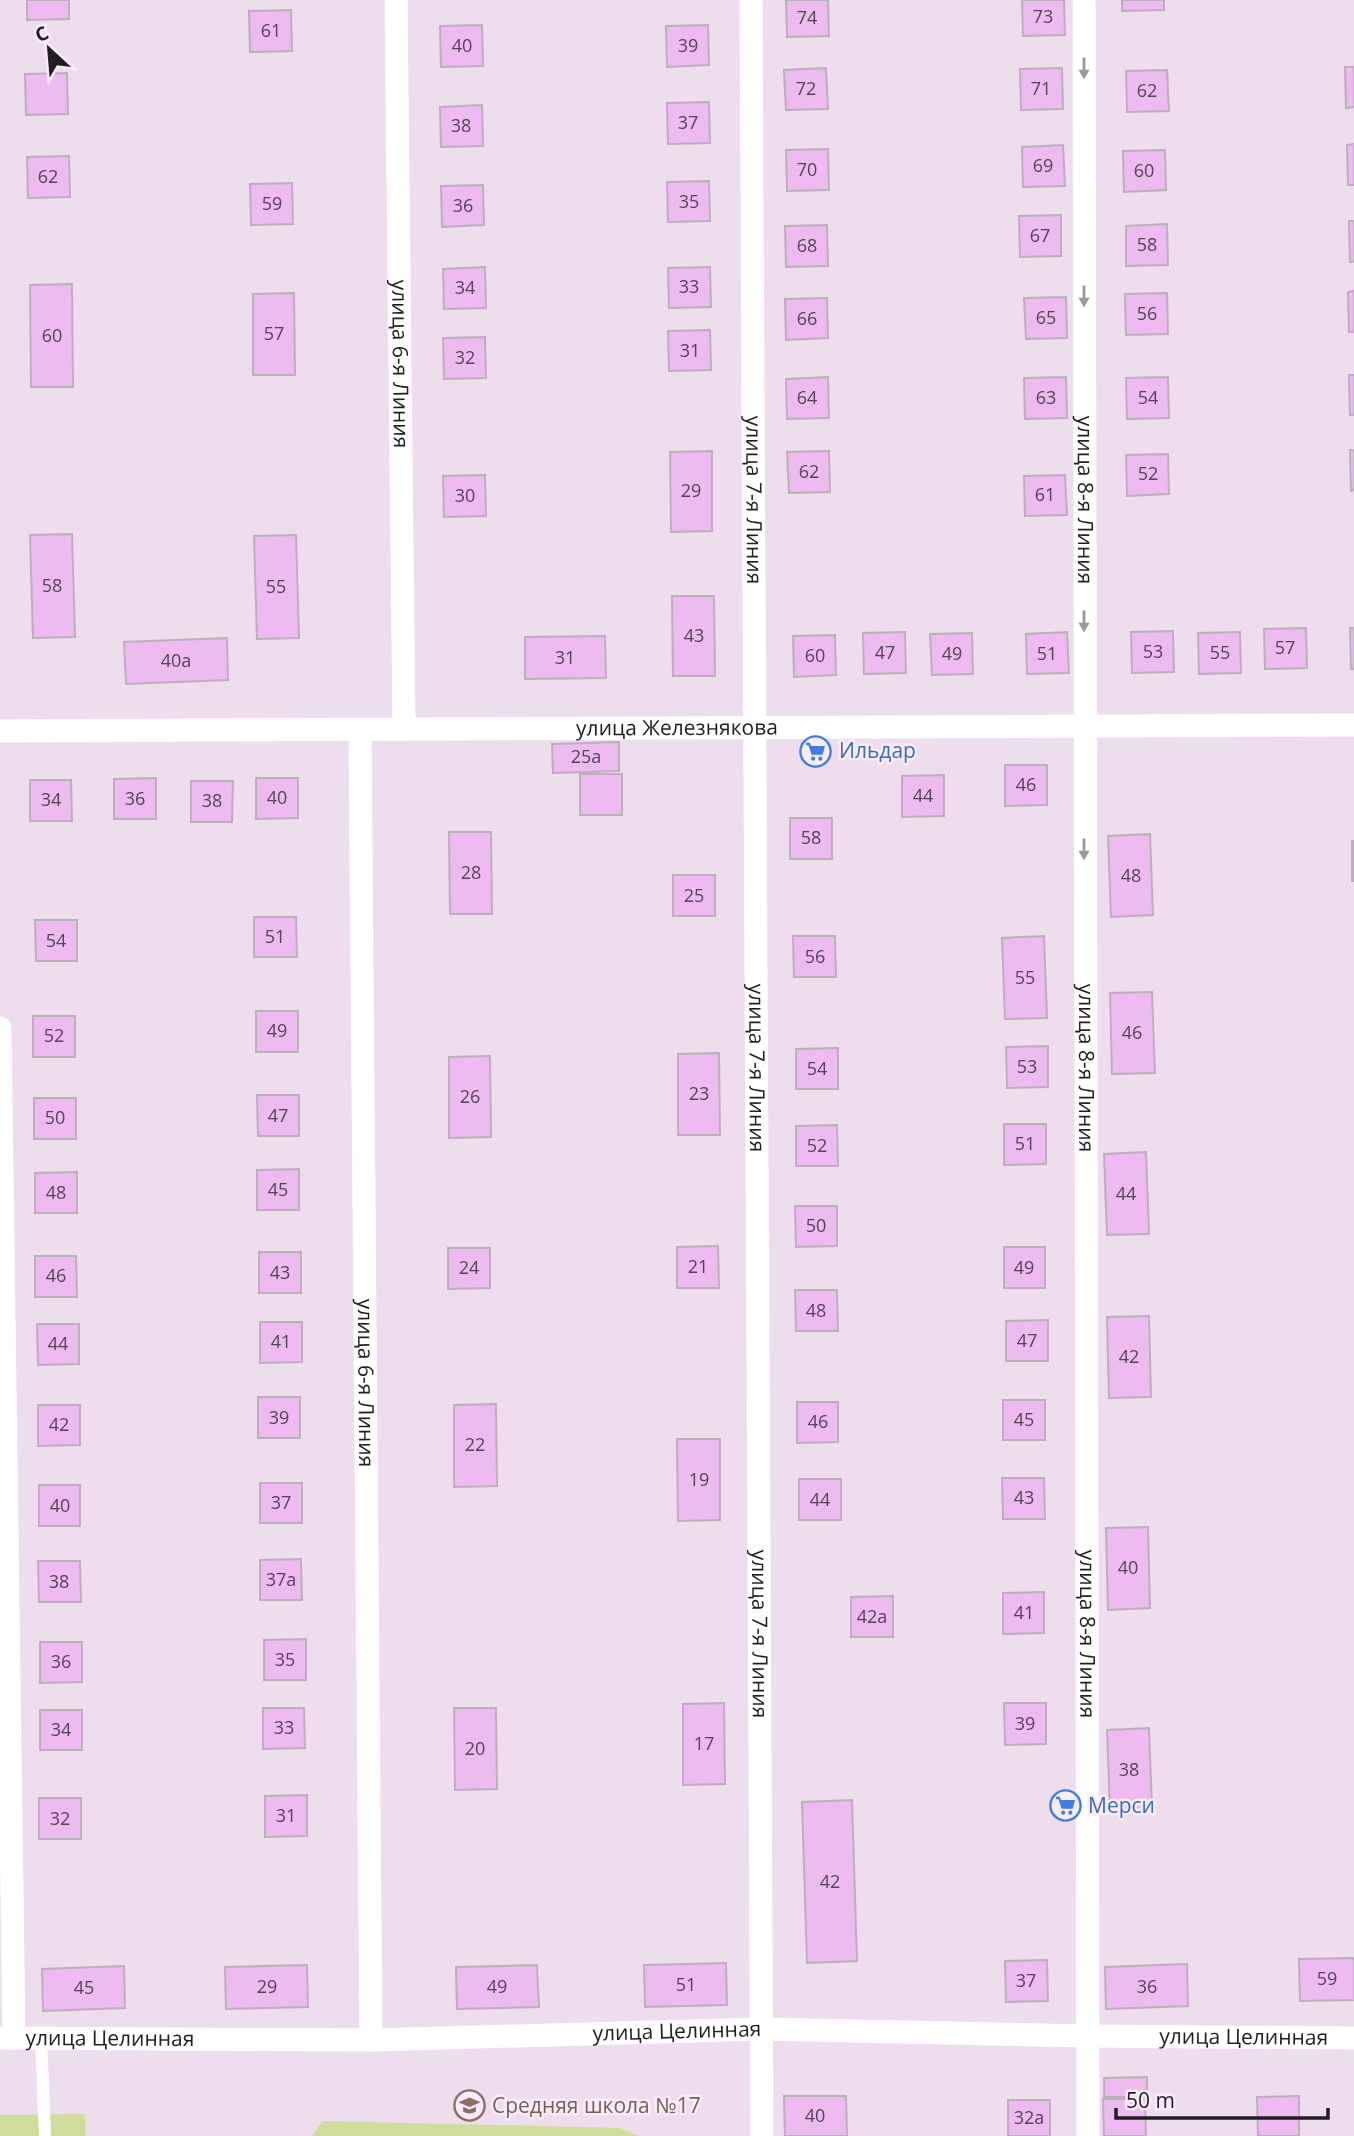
<svg xmlns="http://www.w3.org/2000/svg" width="1354" height="2136" font-family="'Open Sans',sans-serif">
	<style>
		.green { fill: #cfdd9d }
		.building { fill: #edbbf0; stroke: #bdafbe; stroke-width: 2 }
		.lines { fill: none; stroke-linecap: round; stroke-linejoin: round }
		.lane { stroke: #fff; stroke-width: 12 }
		.street { stroke: #fff; stroke-width: 23 }
		.oneway { fill: #9c999c }
		.labels { text-anchor: middle; stroke-width: 5; stroke-linejoin: round; paint-order: stroke }
		.number-label { font-size: 18px; fill: #554456 }
		.street-label { font-size: 21px; fill: #221d22; stroke: #faebfb }
		.shop-label { font-size: 21px; fill: #366cbe; stroke: #faebfb; text-anchor: start }
		.education-label { font-size: 21px; fill: #785e54; stroke: #faebfb; text-anchor: start }
	</style>
	<rect width="100%" height="100%" fill="#eddded"/>
	<!-- green -->
	<path class="green" d="M85,2114V2136H0V2115Z
		M323,2121L620,2128L638,2136H312Z"/>
	<!-- building -->
	<path class="building" d="M27,0H69V19L27,20Z
		M786,0H828L829,36L787,37Z
		M1022,0H1064L1065,35L1023,36Z
		M1122,0H1164V10L1122,11Z
		M291,10L292,51L250,52L249,11Z
		M482,25L483,66L441,67L440,26Z
		M708,25L709,65L667,67L666,26Z
		M1345,67H1354V107L1346,108Z
		M826,68L828,109L786,110L784,70Z
		M1062,68L1063,109L1021,110L1020,69Z
		M1167,70L1169,111L1127,112L1126,71Z
		M67,73L68,114L26,115L25,74Z
		M709,102L710,143L668,144L667,103Z
		M482,105L483,146L441,147L440,107Z
		M1354,144V185H1348L1347,145Z
		M1063,145L1065,186L1023,187L1022,147Z
		M828,149L829,190L787,191L786,150Z
		M1165,150L1166,190L1124,192L1123,151Z
		M69,156L70,197L28,198L27,157Z
		M709,181L710,221L668,222L667,182Z
		M292,183L293,224L251,225L250,184Z
		M483,185L484,225L442,227L441,186Z
		M1061,215V256L1020,257L1019,216Z
		M1349,221H1354V262H1350Z
		M1167,224L1168,265L1126,266V226Z
		M827,225L828,266L786,267L785,226Z
		M485,267L486,308L444,309L443,269Z
		M710,267L711,307L669,308L668,268Z
		M72,284L73,387H31L30,285Z
		M1354,291V332H1349L1348,292Z
		M294,293L295,375H253V294Z
		M1167,293L1168,334L1126,335L1125,294Z
		M1066,297L1067,338L1026,339L1024,298Z
		M827,298L828,338L786,340L785,299Z
		M710,330L711,370L669,371L668,331Z
		M485,337L486,378L444,379L443,338Z
		M1349,375H1354V415H1350Z
		M828,377L829,418L787,419L786,379Z
		M1066,377L1067,418L1025,419L1024,378Z
		M1168,377L1169,418L1127,419L1126,378Z
		M1350,450H1354V490L1351,491Z
		M712,451V531L671,532L670,452Z
		M829,451L830,492L789,493L787,452Z
		M1168,454L1169,494L1127,496L1126,455Z
		M485,475L486,516L444,517L443,476Z
		M1065,475L1067,515L1025,516L1024,476Z
		M72,534L75,637L33,638L30,535Z
		M296,535L299,638L257,639L254,536Z
		M672,596H714L715,676H673Z
		M1306,628L1307,668L1265,669L1264,629Z
		M1350,628H1354V669H1351Z
		M1173,631L1174,672L1132,673L1131,632Z
		M905,632L906,673L864,674L863,633Z
		M1067,632L1069,673L1027,674L1026,634Z
		M1240,632L1241,673L1199,674L1198,633Z
		M972,633L973,674L932,675L930,634Z
		M835,635L836,675L794,677L793,636Z
		M605,636L606,678L525,679V637Z
		M227,638L228,680L126,684L124,642Z
		M619,742V771L553,773L552,744Z
		M1005,765H1047V805L1005,806Z
		M580,774H622V815H580Z
		M944,775V816L902,817V776Z
		M156,778V819H114V779Z
		M256,778H298V818L256,819Z
		M30,780H71L72,821H30Z
		M191,781H233L232,822H191Z
		M790,818H832V859H790Z
		M449,832H491L492,914H450Z
		M1150,834L1153,915L1111,917L1108,836Z
		M1352,841H1354V881H1352Z
		M673,875H715V916H673Z
		M254,917H296L297,957H254Z
		M35,920H77V961H36Z
		M793,936H835L836,977H794Z
		M1044,936L1047,1018L1005,1019L1002,938Z
		M1152,992L1155,1073L1112,1074L1110,993Z
		M256,1011H298V1052H256Z
		M33,1016H75V1057H33Z
		M1048,1046V1087L1007,1088L1006,1047Z
		M838,1048V1089H796V1049Z
		M719,1053L720,1135H678V1054Z
		M490,1056L491,1137L449,1138V1057Z
		M257,1095H299V1136H258Z
		M34,1098H76V1139H34Z
		M1004,1124H1046V1164L1004,1165Z
		M837,1125L838,1166H796V1126Z
		M1146,1152L1149,1234L1107,1235L1104,1154Z
		M299,1169V1210H257V1170Z
		M77,1172V1213H35V1173Z
		M795,1206H837V1246L796,1247Z
		M718,1246L719,1288H677V1247Z
		M1004,1247H1045V1288H1004Z
		M448,1248H490V1288L448,1289Z
		M259,1252H301V1293H259Z
		M35,1256H76L77,1297H35Z
		M795,1290H837L838,1331H796Z
		M1149,1316L1151,1397L1109,1398L1107,1317Z
		M1048,1320V1361H1006V1321Z
		M260,1322H302V1362L260,1363Z
		M37,1324H79V1364L38,1365Z
		M258,1397H300V1438H258Z
		M1003,1400H1045V1440H1003Z
		M797,1402H838V1442L797,1443Z
		M496,1404L497,1486L454,1487V1405Z
		M38,1405H80V1445L38,1446Z
		M677,1439H720V1520L678,1521Z
		M1002,1478H1044L1045,1519H1003Z
		M799,1479H841V1520H799Z
		M260,1483H302V1523H260Z
		M39,1485H80V1526H39Z
		M1148,1527L1150,1608L1108,1610L1106,1528Z
		M301,1559L302,1600H260V1560Z
		M38,1561H80L81,1602H39Z
		M1044,1592V1633L1003,1634V1593Z
		M893,1596V1637H851V1597Z
		M306,1639V1680H264V1640Z
		M40,1642H82V1682L40,1683Z
		M724,1703L725,1784L683,1785V1704Z
		M1004,1703H1046V1744L1005,1745Z
		M263,1708H304L305,1748L263,1749Z
		M454,1708H496L497,1789L455,1790Z
		M40,1710H82V1750H40Z
		M1149,1728L1152,1810L1110,1811L1107,1730Z
		M307,1795V1836L265,1837V1796Z
		M39,1798H81V1839H39Z
		M852,1800L857,1961L807,1963L802,1802Z
		M1354,1958V2000L1300,2001L1299,1959Z
		M1047,1960L1048,2001L1006,2002L1005,1961Z
		M726,1963L727,2005L645,2007L644,1965Z
		M1187,1964L1188,2006L1106,2009L1105,1967Z
		M307,1965L308,2007L226,2009L225,1967Z
		M537,1965L539,2007L457,2009L456,1967Z
		M124,1966L125,2008L43,2011L42,1969Z
		M1147,2077V2097H1104V2078Z
		M784,2096H846L847,2136H785Z
		M1299,2096V2136H1258L1257,2097Z
		M1103,2099H1145L1146,2136H1104Z
		M1008,2100H1050V2136H1008Z"/>
	<g class="lines">
		<!-- lane -->
		<path class="lane" d="M41,2038L45,2136"/>
		<!-- street -->
		<g class="street">
			<path id="s1" d="M396,0L404,729"/>
			<path id="s2" d="M751,0L762,2136"/>
			<path id="s3" d="M1084,0L1088,2136"/>
			<path id="s4" d="M360,729L371,2040"/>
			<path id="s5" d="M0,731L1354,725"/>
			<path d="M0,1028L14,2038"/>
			<path id="s6" d="M0,2038L371,2040L761,2029L1086,2036L1354,2038"/>
		</g>
	</g>
	<!-- one-way arrows -->
	<defs><path id="oneway-solid" d="M-6-.8H1V-3.2L6.5 0L1 3.2V.8H-6Z" transform="scale(1.75)"/></defs>
	<g class="oneway">
		<use href="#oneway-solid" transform="translate(1084 68) rotate(90)"/>
		<use href="#oneway-solid" transform="translate(1084 296) rotate(90)"/>
		<use href="#oneway-solid" transform="translate(1084 621) rotate(90)"/>
		<use href="#oneway-solid" transform="translate(1084 849) rotate(90)"/>
	</g>
	<!-- icons -->
	<defs>
		<symbol id="supermarket-ring" viewBox="-11 -11 22 22"><circle r="9.5" fill="#faebfb" stroke="#3f7fe0" stroke-width="1.5"/><path d="M-6-5.5h2.5l.6 2H6L4.5 2H-2.5L-4.4-4H-6ZM-1.5 3.2a1.3 1.3 0 1 0 .1 0ZM3 3.2a1.3 1.3 0 1 0 .1 0Z" fill="#3f7fe0"/></symbol>
		<symbol id="school-ring" viewBox="-11 -11 22 22"><circle r="9.5" fill="#faebfb" stroke="#8d6e63" stroke-width="1.5"/><path d="M0-5L7-2L0 1L-7-2ZM-4 1L0 2.5L4 1V4Q0 6-4 4Z" fill="#8d6e63"/></symbol>
	</defs>
	<g fill-rule="evenodd">
		<use href="#supermarket-ring" x="798" y="734" width="35" height="35"/>
		<use href="#supermarket-ring" x="1048" y="1788" width="35" height="35"/>
		<use href="#school-ring" x="452" y="2088" width="35" height="35"/>
	</g>
	<g class="labels">
		<!-- number labels -->
		<g class="number-label">
			<text x="1043" y="23">73</text>
			<text x="807" y="24">74</text>
			<text x="271" y="37">61</text>
			<text x="462" y="52">40</text>
			<text x="688" y="52">39</text>
			<text x="806" y="95">72</text>
			<text x="1041" y="95">71</text>
			<text x="1147" y="97">62</text>
			<text x="688" y="129">37</text>
			<text x="461" y="132">38</text>
			<text x="1043" y="172">69</text>
			<text x="807" y="176">70</text>
			<text x="1144" y="177">60</text>
			<text x="48" y="183">62</text>
			<text x="689" y="208">35</text>
			<text x="272" y="210">59</text>
			<text x="463" y="212">36</text>
			<text x="1040" y="242">67</text>
			<text x="1147" y="251">58</text>
			<text x="807" y="252">68</text>
			<text x="689" y="293">33</text>
			<text x="465" y="294">34</text>
			<text x="1147" y="320">56</text>
			<text x="1046" y="324">65</text>
			<text x="807" y="325">66</text>
			<text x="274" y="340">57</text>
			<text x="52" y="342">60</text>
			<text x="690" y="357">31</text>
			<text x="465" y="364">32</text>
			<text x="807" y="404">64</text>
			<text x="1046" y="404">63</text>
			<text x="1148" y="404">54</text>
			<text x="809" y="478">62</text>
			<text x="1148" y="480">52</text>
			<text x="691" y="497">29</text>
			<text x="1045" y="501">61</text>
			<text x="465" y="502">30</text>
			<text x="52" y="592">58</text>
			<text x="276" y="593">55</text>
			<text x="694" y="642">43</text>
			<text x="1285" y="654">57</text>
			<text x="1153" y="658">53</text>
			<text x="885" y="659">47</text>
			<text x="1220" y="659">55</text>
			<text x="952" y="660">49</text>
			<text x="1047" y="660">51</text>
			<text x="815" y="662">60</text>
			<text x="565" y="664">31</text>
			<text x="176" y="667">40а</text>
			<text x="586" y="763">25а</text>
			<text x="1026" y="791">46</text>
			<text x="923" y="802">44</text>
			<text x="277" y="804">40</text>
			<text x="135" y="805">36</text>
			<text x="51" y="806">34</text>
			<text x="212" y="807">38</text>
			<text x="811" y="844">58</text>
			<text x="471" y="879">28</text>
			<text x="1131" y="882">48</text>
			<text x="694" y="902">25</text>
			<text x="275" y="943">51</text>
			<text x="56" y="947">54</text>
			<text x="815" y="963">56</text>
			<text x="1025" y="984">55</text>
			<text x="277" y="1037">49</text>
			<text x="1132" y="1039">46</text>
			<text x="54" y="1042">52</text>
			<text x="1027" y="1073">53</text>
			<text x="817" y="1075">54</text>
			<text x="699" y="1100">23</text>
			<text x="470" y="1103">26</text>
			<text x="278" y="1122">47</text>
			<text x="55" y="1124">50</text>
			<text x="1025" y="1150">51</text>
			<text x="817" y="1152">52</text>
			<text x="278" y="1196">45</text>
			<text x="56" y="1199">48</text>
			<text x="1126" y="1200">44</text>
			<text x="816" y="1232">50</text>
			<text x="698" y="1273">21</text>
			<text x="469" y="1274">24</text>
			<text x="1024" y="1274">49</text>
			<text x="280" y="1279">43</text>
			<text x="56" y="1282">46</text>
			<text x="816" y="1317">48</text>
			<text x="1027" y="1347">47</text>
			<text x="281" y="1348">41</text>
			<text x="58" y="1350">44</text>
			<text x="1129" y="1363">42</text>
			<text x="279" y="1424">39</text>
			<text x="1024" y="1426">45</text>
			<text x="818" y="1428">46</text>
			<text x="59" y="1431">42</text>
			<text x="475" y="1451">22</text>
			<text x="699" y="1486">19</text>
			<text x="1024" y="1504">43</text>
			<text x="820" y="1506">44</text>
			<text x="281" y="1509">37</text>
			<text x="60" y="1512">40</text>
			<text x="1128" y="1574">40</text>
			<text x="281" y="1586">37а</text>
			<text x="59" y="1588">38</text>
			<text x="1024" y="1619">41</text>
			<text x="872" y="1623">42а</text>
			<text x="285" y="1666">35</text>
			<text x="61" y="1668">36</text>
			<text x="1025" y="1730">39</text>
			<text x="284" y="1734">33</text>
			<text x="61" y="1736">34</text>
			<text x="704" y="1750">17</text>
			<text x="475" y="1755">20</text>
			<text x="1129" y="1776">38</text>
			<text x="286" y="1822">31</text>
			<text x="60" y="1825">32</text>
			<text x="830" y="1888">42</text>
			<text x="1327" y="1985">59</text>
			<text x="1026" y="1987">37</text>
			<text x="686" y="1991">51</text>
			<text x="267" y="1993">29</text>
			<text x="497" y="1993">49</text>
			<text x="1147" y="1993">36</text>
			<text x="84" y="1994">45</text>
			<text x="815" y="2122">40</text>
			<text x="1029" y="2124">32а</text>
		</g>
		<!-- street labels -->
		<g class="street-label">
			<text dy="7" stroke="none"><textPath href="#s1" startOffset="364">улица 6-я Линия</textPath></text>
			<text dy="7" stroke="none"><textPath href="#s2" startOffset="500">улица 7-я Линия</textPath></text>
			<text dy="7" stroke="none"><textPath href="#s3" startOffset="500">улица 8-я Линия</textPath></text>
			<text dy="7" stroke="none"><textPath href="#s5" startOffset="677">улица Железнякова</textPath></text>
			<text dy="7" stroke="none"><textPath href="#s2" startOffset="1068">улица 7-я Линия</textPath></text>
			<text dy="7" stroke="none"><textPath href="#s3" startOffset="1068">улица 8-я Линия</textPath></text>
			<text dy="7" stroke="none"><textPath href="#s4" startOffset="654">улица 6-я Линия</textPath></text>
			<text dy="7" stroke="none"><textPath href="#s2" startOffset="1634">улица 7-я Линия</textPath></text>
			<text dy="7" stroke="none"><textPath href="#s3" startOffset="1634">улица 8-я Линия</textPath></text>
			<text dy="7" stroke="none"><textPath href="#s6" startOffset="677">улица Целинная</textPath></text>
			<text dy="7" stroke="none"><textPath href="#s6" startOffset="1244">улица Целинная</textPath></text>
			<text dy="7" stroke="none"><textPath href="#s6" startOffset="110">улица Целинная</textPath></text>
		</g>
		<!-- shop labels -->
		<g class="shop-label">
			<text x="839" y="758">Ильдар</text>
			<text x="1088" y="1813">Мерси</text>
		</g>
		<!-- education labels -->
		<g class="education-label">
			<text x="492" y="2113">Средняя школа №17</text>
		</g>
	</g>
	<!-- north arrow -->
	<g transform="translate(49 49) rotate(334)" stroke="#faebfb" stroke-width="5" paint-order="stroke">
	<path d="M0-5L12 26L0 18L-12 26Z" fill="#221d22"/>
	<text y="-10" font-size="19" font-weight="bold" text-anchor="middle" fill="#221d22">С</text>
	</g>
	<!-- scale -->
	<path d="M1116 2108v10h212v-10" fill="none" stroke="#221d22" stroke-width="3.5"/>
	<text x="1126" y="2108" font-size="21" fill="#221d22" stroke="#faebfb" stroke-width="5" paint-order="stroke">50 m</text>
</svg>
